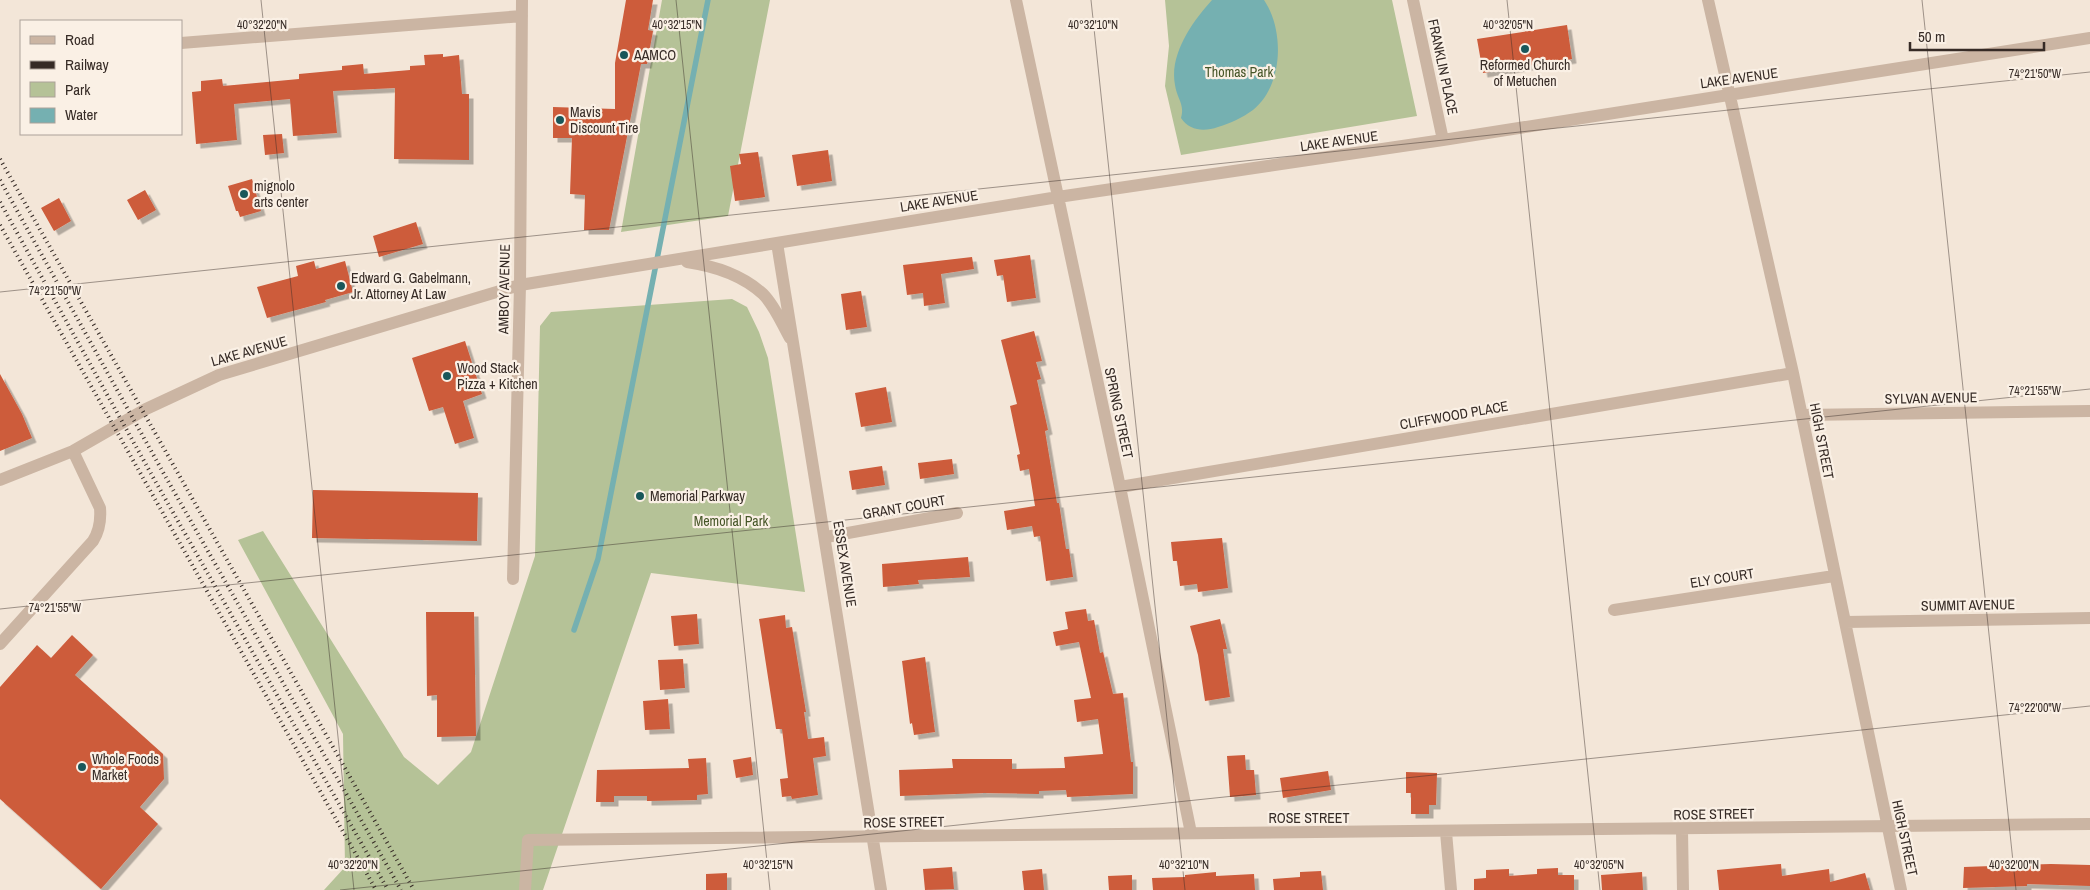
<svg xmlns="http://www.w3.org/2000/svg" width="2090" height="890" font-family="'Archivo Narrow',sans-serif">
	<style>
		.green { fill: #b5c297 }
		.water { fill: #75b0b1 }
		.lines { fill: none; stroke-linecap: round; stroke-linejoin: round }
		.stream { stroke: #75b0b1; stroke-width: 5.5 }
		.building { fill: #cd5b3b; filter: url(#shadow) }
		.minor { stroke: #cbb5a3; stroke-width: 12 }
		.rail { stroke: #362b26; stroke-width: 4; stroke-dasharray: 1 4; stroke-linecap: butt }
		.ticks { fill: none; stroke: #362b26; stroke-width: 1; stroke-opacity: 0.45 }
		.poi-dot { fill: #19575a; stroke: #faf0e5; stroke-width: 2 }
		.labels { text-anchor: middle; stroke-width: 4.5; stroke-linejoin: round; paint-order: stroke }
		.poi-label { font-size: 14px; fill: #362b26; stroke: #faf0e5; text-anchor: start }
		.street-label { font-size: 14px; fill: #362b26; stroke: #faf0e5 }
		.park-label { font-size: 14px; fill: #465628; stroke: #faf0e5 }
		.ticks-label { font-size: 12px; text-anchor: middle; fill: #362b26; stroke: #faf0e5; stroke-width: 4.5; stroke-linejoin: round; paint-order: stroke }
	</style>
	<defs>
		<filter id="shadow"><feDropShadow dx="4.5" dy="4.5" stdDeviation="0" flood-color="#0004"/></filter>
	</defs>
	<rect width="100%" height="100%" fill="#f3e6d8"/>
	<!-- green -->
	<path class="green" d="M662,0H770L728,216L621,232Z
		M1165,0H1392L1417,116L1181,155L1165,86L1169,46Z
		M732,299L747,307L759,332L768,358L805,592L651,573L543,890H324L345,867L343,734L238,540L263,531L404,757L438,785L471,752L535,556L540,326L551,312Z"/>
	<!-- water -->
	<path class="water" d="M1212,0H1264C1285,31 1283,86 1253,110C1242,118 1231,123 1218,127C1204,132 1190,131 1181,118C1185,104 1177,99 1175,85C1169,54 1193,21 1212,0Z"/>
	<g class="lines">
		<!-- stream -->
		<path class="stream" d="M574,630L598,559L708,0"/>
	</g>
	<!-- building -->
	<path class="building" d="M626,0H653L648,30L653,31L647,64H641L609,230H584L585,195L570,194L572,138H553V107L615,109V63Z
		M1567,25L1572,59L1483,73L1477,39Z
		M443,54V57L459,55L462,94H469V160L394,159L395,88L333,91L337,133L293,136L290,99L234,104L237,140L196,144L192,92L201,91V81L222,79L223,86L299,79V74L342,70V66L363,64L364,74L410,70V66L425,65L424,55Z
		M282,134L284,153L265,155L263,135Z
		M828,150L832,181L797,186L792,155Z
		M758,152L765,197L735,201L730,166L741,164L739,154Z
		M252,179L261,211L240,217L238,211H236L228,186Z
		M145,190L156,210L138,220L127,200Z
		M59,198L71,221L54,231L41,208Z
		M416,222L423,244L379,257L373,236Z
		M1030,255L1036,298L1007,302L1003,275L997,276L994,260Z
		M972,257L974,269L941,274L945,303L924,306L923,293L907,295L903,265Z
		M314,261L316,269L345,261L353,292L325,300L326,302L267,318L257,287L298,276L296,266Z
		M861,291L867,327L846,330L841,294Z
		M1034,331L1042,361L1036,362L1041,379L1037,380L1048,430L1045,431L1057,503H1059L1066,549H1069L1073,577L1046,581L1040,536L1034,537L1032,526L1007,530L1004,511L1035,506L1029,469L1020,471L1017,455L1020,454L1010,406L1017,404L1001,340Z
		M465,341L482,394L463,401L474,438L455,444L443,407L429,411L412,358Z
		M0,374L22,414L32,438L0,451Z
		M886,387L892,422L861,427L855,393Z
		M952,459L954,474L920,479L918,463Z
		M882,466L885,485L852,490L849,471Z
		M313,490L478,493L477,541L312,538Z
		M1222,538L1228,588L1198,592L1197,584L1180,586L1177,561H1173L1171,542Z
		M968,557L970,577L918,580L919,584L883,587L882,564Z
		M1086,609L1088,621L1094,620L1100,653L1103,652L1113,694L1123,693L1131,762H1133V794L1067,797L1066,790L1039,791V794L984,793L900,796L899,770L953,768L952,759H1012V769L1065,768L1064,757L1103,754L1098,719L1077,722L1074,700L1091,698L1079,642L1056,646L1053,632L1068,629L1065,612Z
		M426,612H474L476,736L437,737V695L427,696Z
		M697,614L699,644L674,646L671,616Z
		M785,615L786,628L792,627L806,712H804L808,739L824,737L826,756L813,758L818,795L792,799L791,796L782,797L780,779L788,778L782,729H776L759,619Z
		M1220,619L1227,649H1223L1230,697L1205,701L1198,655L1190,626Z
		M72,635L93,655L75,675L163,754L164,779L140,807L158,824L101,889L0,799V687L37,645L51,658Z
		M925,657L935,732L914,735L912,723L910,724L902,661Z
		M683,659L685,688L660,690L658,660Z
		M668,699L670,729L645,730L643,701Z
		M1245,755L1246,770H1254L1256,795L1230,797L1227,756Z
		M751,757L753,775L736,778L733,760Z
		M706,758L708,794L697,795V800L647,801V796H614V802H596L597,770L689,768L688,759Z
		M1328,771L1331,790L1283,798L1280,778Z
		M1406,772L1437,773L1436,805H1429V814H1411V793H1406Z
		M1781,864L1782,876L1829,869L1830,882L1865,873L1870,890H1719L1717,870Z
		M2051,864L2090,865V886L2027,884V886L1963,888L1964,867Z
		M952,867L954,889L925,890L923,869Z
		M1558,868V875H1574V890H1474V879L1486,878V870L1509,869V876L1537,874V869Z
		M1042,869L1044,890H1024L1022,871Z
		M1321,871L1323,890H1274L1273,879L1300,877V872Z
		M1216,872V876L1254,874L1255,890H1153L1152,878L1185,877V875Z
		M1642,872L1643,890H1602L1601,875Z
		M727,873V890H706V874Z
		M1132,875V890H1109L1108,876Z"/>
	<g class="lines">
		<!-- minor -->
		<path class="minor" d="M1016,0L1120,487L1191,833
			M1413,0L1443,140
			M1708,0L1793,373L1901,890
			M181,43L522,16
			M777,243L881,890
			M687,262C715,266 742,275 763,294C775,306 782,324 790,338
			M1802,415L2090,411
			M0,480L73,451L146,409L219,375L520,285L1058,197L1443,140L2090,38
			M1120,487L1793,373
			M826,537L957,513
			M513,579L520,285L522,0
			M1614,610L1834,576
			M1846,622L2090,618
			M0,644L93,541C100,530 101,520 100,508L73,451
			M1682,830L1683,890
			M1446,832L1451,890
			M525,890L528,840L2090,824"/>
		<!-- rail -->
		<path class="rail" d="M0,159L414,890
			M0,180L164,474L401,890
			M0,202L154,479L388,890
			M0,225L376,890"/>
	</g>
	<!-- ticks -->
	<path class="ticks" d="M261,0L354,890M676,0L770,890M1091,0L1185,890M1507,0L1600,890M1922,0L2016,890M0,292L2090,72M0,609L2090,389M340,890L2090,706"/>
	<!-- markers -->
	<g class="poi-dot">
		<circle cx="1525" cy="49" r="5"/>
		<circle cx="624" cy="55" r="5"/>
		<circle cx="560" cy="120" r="5"/>
		<circle cx="244" cy="194" r="5"/>
		<circle cx="341" cy="286" r="5"/>
		<circle cx="447" cy="376" r="5"/>
		<circle cx="640" cy="496" r="5"/>
		<circle cx="82" cy="767" r="5"/>
	</g>
	<g class="labels">
		<!-- poi labels -->
		<g class="poi-label">
			<text x="634" y="60">AAMCO</text>
			<text x="1525" y="70" text-anchor="middle">Reformed Church<tspan x="1525" dy="16">of Metuchen</tspan></text>
			<text x="570" y="117">Mavis<tspan x="570" dy="16">Discount Tire</tspan></text>
			<text x="254" y="191">mignolo<tspan x="254" dy="16">arts center</tspan></text>
			<text x="351" y="283">Edward G. Gabelmann,<tspan x="351" dy="16">Jr. Attorney At Law</tspan></text>
			<text x="457" y="373">Wood Stack<tspan x="457" dy="16">Pizza + Kitchen</tspan></text>
			<text x="650" y="501">Memorial Parkway</text>
			<text x="92" y="764">Whole Foods<tspan x="92" dy="16">Market</tspan></text>
		</g>
		<!-- street labels -->
		<g class="street-label">
			<text transform="translate(1443 67) rotate(78)" y="5">FRANKLIN PLACE</text>
			<text transform="translate(1739 78) rotate(-8)" y="5">LAKE AVENUE</text>
			<text transform="translate(1339 141) rotate(-8)" y="5">LAKE AVENUE</text>
			<text transform="translate(939 201) rotate(-9)" y="5">LAKE AVENUE</text>
			<text transform="translate(504 289) rotate(-89)" y="5">AMBOY AVENUE</text>
			<text transform="translate(249 351) rotate(-16)" y="5">LAKE AVENUE</text>
			<text transform="translate(1931 398) rotate(-1)" y="5">SYLVAN AVENUE</text>
			<text transform="translate(1119 413) rotate(78)" y="5">SPRING STREET</text>
			<text transform="translate(1454 415) rotate(-10)" y="5">CLIFFWOOD PLACE</text>
			<text transform="translate(1822 441) rotate(79)" y="5">HIGH STREET</text>
			<text transform="translate(904 507) rotate(-10)" y="5">GRANT COURT</text>
			<text transform="translate(845 564) rotate(81)" y="5">ESSEX AVENUE</text>
			<text transform="translate(1722 578) rotate(-9)" y="5">ELY COURT</text>
			<text transform="translate(1968 605) rotate(-1)" y="5">SUMMIT AVENUE</text>
			<text transform="translate(1714 814) rotate(-1)" y="5">ROSE STREET</text>
			<text x="1309" y="823">ROSE STREET</text>
			<text transform="translate(904 822) rotate(-1)" y="5">ROSE STREET</text>
			<text transform="translate(1905 838) rotate(78)" y="5">HIGH STREET</text>
		</g>
		<!-- park labels -->
		<g class="park-label">
			<text x="1239" y="77">Thomas Park</text>
			<text x="731" y="526">Memorial Park</text>
		</g>
	</g>
	<g class="ticks-label">
		<text x="262" y="29">40°32'20"N</text>
		<text x="677" y="29">40°32'15"N</text>
		<text x="1093" y="29">40°32'10"N</text>
		<text x="1508" y="29">40°32'05"N</text>
		<text x="2035" y="78">74°21'50"W</text>
		<text x="55" y="295">74°21'50"W</text>
		<text x="2035" y="395">74°21'55"W</text>
		<text x="55" y="612">74°21'55"W</text>
		<text x="2035" y="712">74°22'00"W</text>
		<text x="353" y="869">40°32'20"N</text>
		<text x="768" y="869">40°32'15"N</text>
		<text x="1184" y="869">40°32'10"N</text>
		<text x="1599" y="869">40°32'05"N</text>
		<text x="2014" y="869">40°32'00"N</text>
	</g>
	<!-- legend -->
	<rect x="20" y="20" width="162" height="115" fill="#faf0e5" stroke="#aca199"/>
	<rect x="30" y="36" width="25" height="8" fill="#cbb5a3" stroke="#aca199"/>
	<text x="65" y="45" font-size="15" fill="#362b26">Road</text>
	<rect x="30" y="61" width="25" height="8" fill="#362b26" stroke="#aca199"/>
	<text x="65" y="70" font-size="15" fill="#362b26">Railway</text>
	<rect x="30" y="82" width="25" height="15" fill="#b5c297" stroke="#aca199"/>
	<text x="65" y="95" font-size="15" fill="#362b26">Park</text>
	<rect x="30" y="108" width="25" height="15" fill="#75b0b1" stroke="#aca199"/>
	<text x="65" y="120" font-size="15" fill="#362b26">Water</text>
	<!-- scale -->
	<path d="M1910 42v8h134v-8" fill="none" stroke="#362b26" stroke-width="2.5"/>
	<text x="1918" y="42" font-size="15" fill="#362b26" stroke="#faf0e5" stroke-width="4" paint-order="stroke">50 m</text>
</svg>
